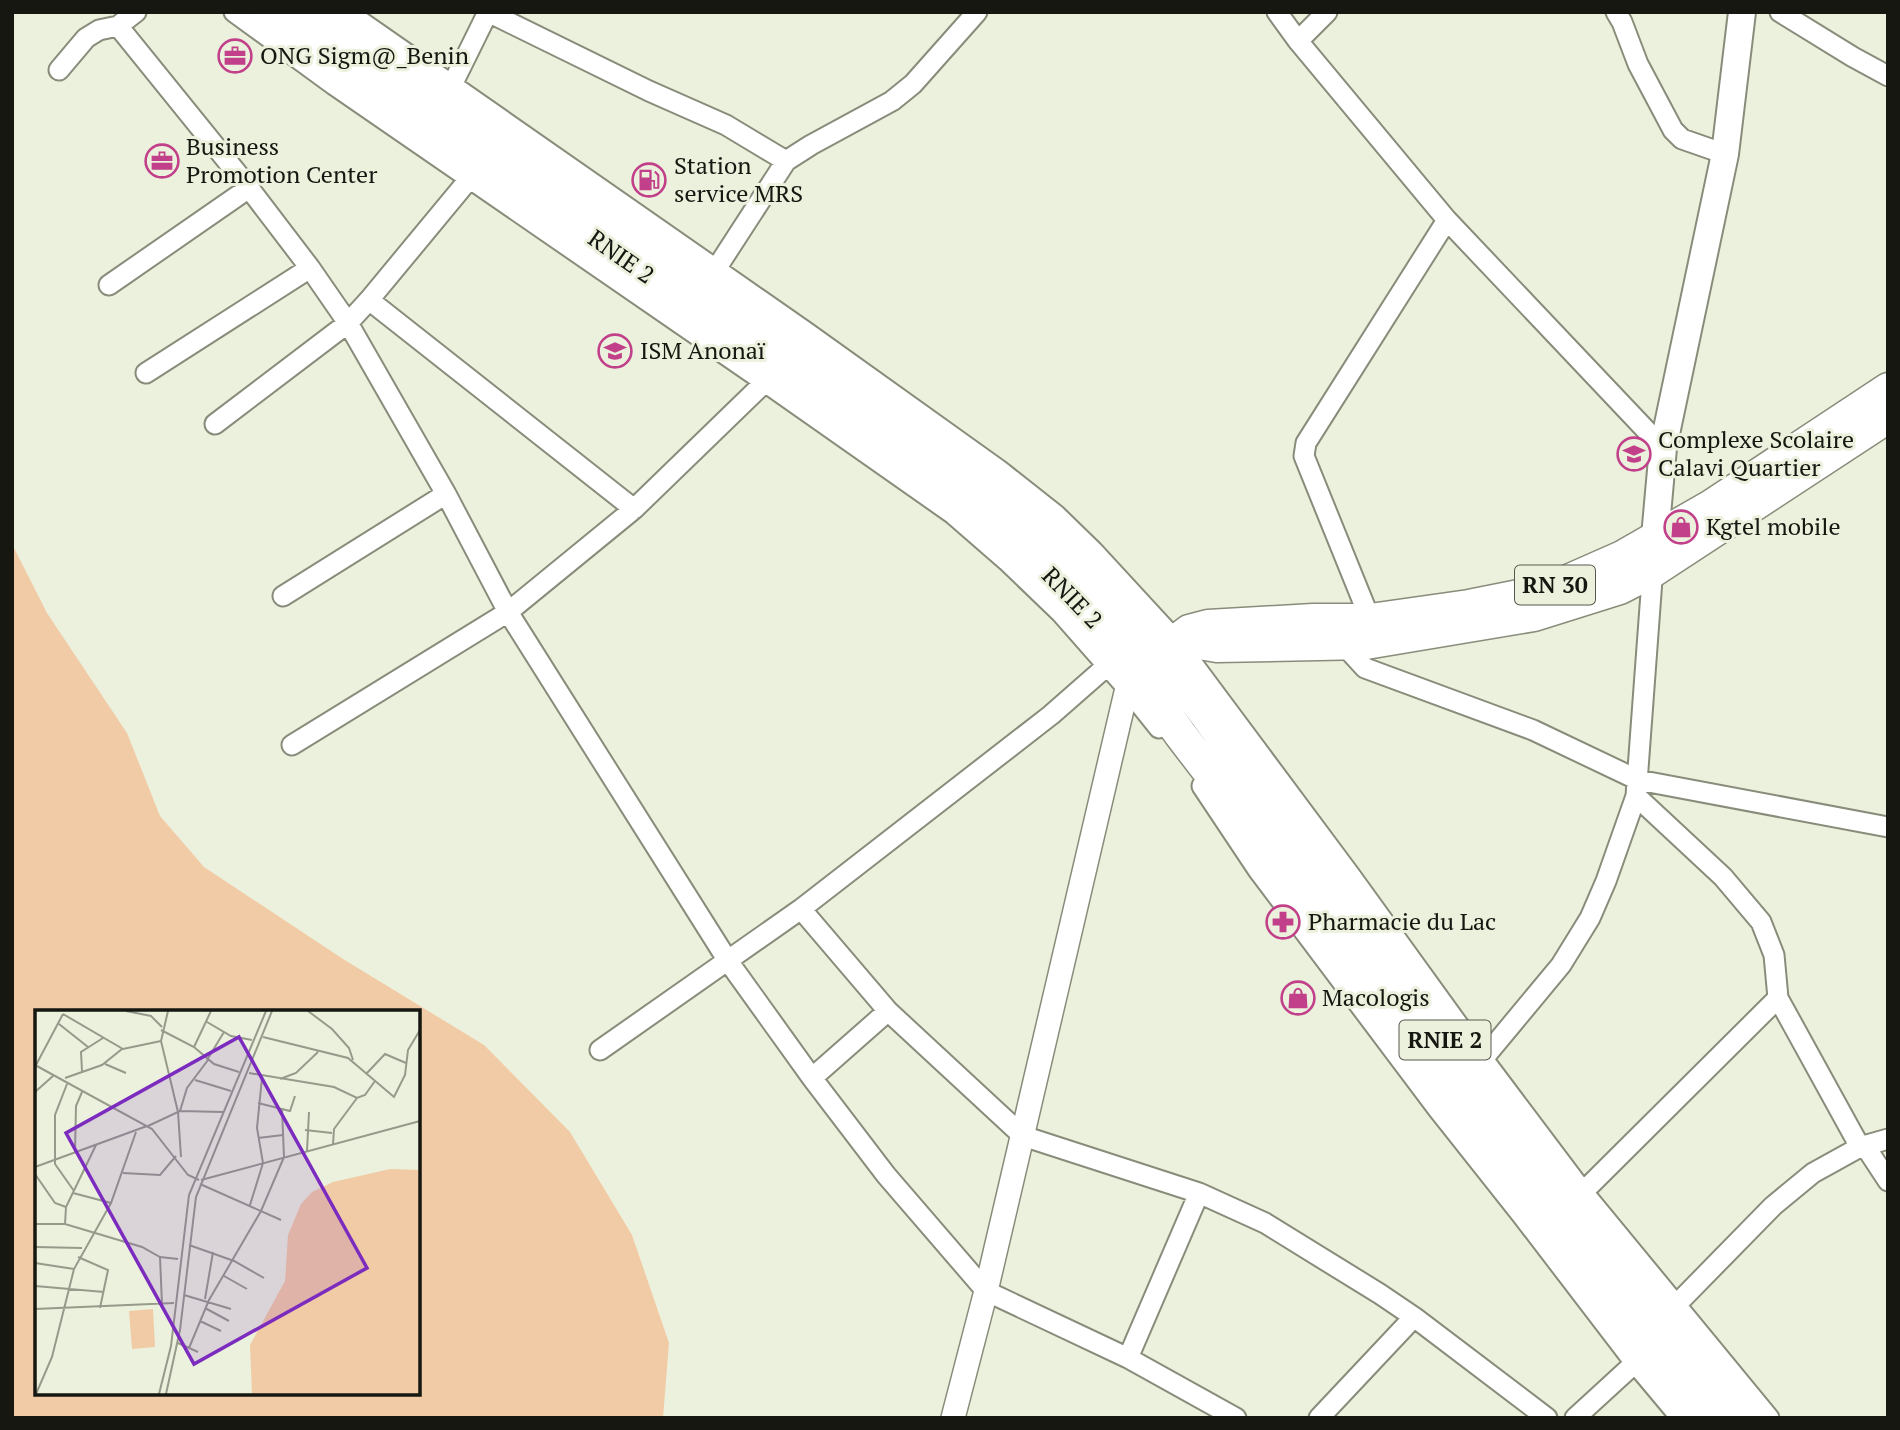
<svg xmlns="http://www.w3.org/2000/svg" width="1900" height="1430" font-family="'PT Serif',serif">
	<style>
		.green { fill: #f1cba5; fill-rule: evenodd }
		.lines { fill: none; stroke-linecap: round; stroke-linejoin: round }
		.minor-casing { stroke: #888c7a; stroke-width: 23 }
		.tertiary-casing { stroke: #888c7a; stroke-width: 26 }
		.secondary-casing { stroke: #888c7a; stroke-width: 30 }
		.primary-casing { stroke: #888c7a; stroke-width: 33 }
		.trunk-casing { stroke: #888c7a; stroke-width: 35 }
		.minor { stroke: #fff; stroke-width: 19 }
		.tertiary { stroke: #fff; stroke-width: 23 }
		.secondary { stroke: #fff; stroke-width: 26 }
		.primary { stroke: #fff; stroke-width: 30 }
		.trunk { stroke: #fff; stroke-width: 32 }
		.labels { text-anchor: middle; stroke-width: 6; stroke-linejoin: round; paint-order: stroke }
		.shield { fill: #ecf1dd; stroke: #56584e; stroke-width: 2 }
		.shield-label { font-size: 23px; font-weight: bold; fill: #151710 }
		.poi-label { font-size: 24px; fill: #151710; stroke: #ecf1dd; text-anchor: start }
		.street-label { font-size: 24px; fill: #151710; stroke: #ecf1dd }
		.inset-road { fill: none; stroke: #969a8b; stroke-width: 2 }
		.view { fill: #7b2cbf; fill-opacity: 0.15; stroke: #7b2cbf; stroke-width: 3.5 }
		.inset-edge { fill: none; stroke: #151710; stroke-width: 3.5 }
	</style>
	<rect width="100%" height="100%" fill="#ecf1dd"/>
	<!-- green -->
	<path class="green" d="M12,544L47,613L127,733L160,816L204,867L343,959L484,1045L570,1132L632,1235L669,1343L663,1418H12ZM37,1012H418V1393H37Z"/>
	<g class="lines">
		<defs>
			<path id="minor" d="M234,12L334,85L765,382L953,514L1007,561L1061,613L1127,688L1159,728
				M347,12L806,332L999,470L1056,515L1093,551L1175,640L1350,875L1483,1059L1583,1192L1769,1418
				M488,12L649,91L726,125L786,161
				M1277,12L1298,41L1447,220L1663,448
				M1616,12L1622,22L1638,64L1673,130L1682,139L1725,154
				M1780,12L1853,57L1888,76
				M118,26L249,188L310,268L348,323L446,494L508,612L728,961L812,1078L886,1175L986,1291L1128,1358L1236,1418
				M1298,41L1327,12
				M59,70L86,38L99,30L118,26L136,12
				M452,85L488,12
				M716,269L786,161L811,145L892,101L913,84L977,12
				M109,285L249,188
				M369,300L634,509
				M146,373L310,268
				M215,424L348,323L369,300L470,178
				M283,596L446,494
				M1370,619L1304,456L1306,443L1447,220
				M1343,644L1365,668L1533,730L1638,780L1888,827
				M292,745L508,612L634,509L765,382
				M1202,786L1258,870L1437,1108L1521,1214L1635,1363L1681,1418
				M1636,796L1723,877L1761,922L1774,955L1778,998L1860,1147
				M801,909L888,1011L1023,1136L1199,1193L1265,1223L1380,1294L1414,1317L1547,1418
				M600,1050L801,909L1051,715L1108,665
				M1483,1059L1561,965L1590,918L1606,881L1636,796L1653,566
				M812,1078L888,1011
				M1865,1146L1888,1181
				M1583,1192L1778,998
				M1676,1305L1773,1206L1813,1173L1860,1147L1888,1139
				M1128,1358L1199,1193
				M1319,1418L1414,1317
				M1575,1418L1635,1363"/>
			<path id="tertiary" d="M953,1418L986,1291L1127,688L1138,674"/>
			<path id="secondary" d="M1655,537L1663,448L1725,154L1742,12"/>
			<path id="primary" d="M1175,640L1217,647L1366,644L1534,616L1620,589L1653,572L1888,418
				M1143,670L1160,652L1189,630L1208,625L1313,619H1370L1469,605L1519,595L1554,586L1622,556L1711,505L1888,388"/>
			<path id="trunk" d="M269,12L346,69L926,469L989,517L1026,550L1083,606L1104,631L1138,674L1180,734L1311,905L1381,1003L1458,1104L1649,1348L1707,1418
				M314,12L409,80L944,449C1024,509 1098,574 1160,652L1483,1091L1667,1327L1744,1418"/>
		</defs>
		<!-- minor casing -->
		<use href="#minor" class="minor-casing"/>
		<!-- tertiary casing -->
		<use href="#tertiary" class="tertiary-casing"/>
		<!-- secondary casing -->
		<use href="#secondary" class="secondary-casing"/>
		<!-- primary casing -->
		<use href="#primary" class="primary-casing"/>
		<!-- trunk casing -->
		<use href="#trunk" class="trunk-casing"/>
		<!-- minor -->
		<use href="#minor" class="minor"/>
		<!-- tertiary -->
		<use href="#tertiary" class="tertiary"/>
		<!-- secondary -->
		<use href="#secondary" class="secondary"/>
		<!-- primary -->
		<use href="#primary" class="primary"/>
		<!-- trunk -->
		<use href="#trunk" class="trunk"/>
	</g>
	<!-- icons -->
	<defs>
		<symbol id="office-ring" viewBox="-11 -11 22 22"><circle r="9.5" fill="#ecf1dd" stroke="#c14089" stroke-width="1.5"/><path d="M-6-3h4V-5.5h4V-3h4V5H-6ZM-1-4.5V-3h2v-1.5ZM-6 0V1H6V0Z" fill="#c14089"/></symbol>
		<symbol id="fuel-ring" viewBox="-11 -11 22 22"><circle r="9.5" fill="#ecf1dd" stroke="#c14089" stroke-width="1.5"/><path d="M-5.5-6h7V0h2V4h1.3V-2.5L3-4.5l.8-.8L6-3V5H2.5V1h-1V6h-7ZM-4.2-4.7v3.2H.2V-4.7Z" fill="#c14089"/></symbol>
		<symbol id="university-ring" viewBox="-11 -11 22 22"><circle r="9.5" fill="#ecf1dd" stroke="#c14089" stroke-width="1.5"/><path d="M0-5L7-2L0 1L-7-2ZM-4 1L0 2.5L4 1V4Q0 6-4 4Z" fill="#c14089"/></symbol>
		<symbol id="school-ring" viewBox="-11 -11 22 22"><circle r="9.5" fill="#ecf1dd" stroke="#c14089" stroke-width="1.5"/><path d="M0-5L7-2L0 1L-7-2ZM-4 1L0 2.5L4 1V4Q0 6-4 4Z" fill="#c14089"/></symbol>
		<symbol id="shop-ring" viewBox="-11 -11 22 22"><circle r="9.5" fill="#ecf1dd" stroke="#c14089" stroke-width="1.5"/><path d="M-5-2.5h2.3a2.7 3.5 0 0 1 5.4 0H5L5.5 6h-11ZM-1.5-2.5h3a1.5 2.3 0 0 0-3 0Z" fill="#c14089"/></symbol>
		<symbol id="pharmacy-ring" viewBox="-11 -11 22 22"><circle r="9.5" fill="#ecf1dd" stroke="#c14089" stroke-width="1.5"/><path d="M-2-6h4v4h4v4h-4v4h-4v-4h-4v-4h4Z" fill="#c14089"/></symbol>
	</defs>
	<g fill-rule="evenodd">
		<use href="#office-ring" x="216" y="37" width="38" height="38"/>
		<use href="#office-ring" x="143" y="142" width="38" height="38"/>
		<use href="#fuel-ring" x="630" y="161" width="38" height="38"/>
		<use href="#university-ring" x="596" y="332" width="38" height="38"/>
		<use href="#school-ring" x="1615" y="435" width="38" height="38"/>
		<use href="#shop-ring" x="1662" y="508" width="38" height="38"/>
		<use href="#pharmacy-ring" x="1264" y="903" width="38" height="38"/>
		<use href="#shop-ring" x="1279" y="979" width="38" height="38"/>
	</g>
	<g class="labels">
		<!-- shield labels -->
		<g class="shield">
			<rect x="1515" y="565.5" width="80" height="39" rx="5"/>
			<rect x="1399.5" y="1020.5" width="91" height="39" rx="5"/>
		</g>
		<g class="shield-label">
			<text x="1555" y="593">RN 30</text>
			<text x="1445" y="1048">RNIE 2</text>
		</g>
		<!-- poi labels -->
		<g class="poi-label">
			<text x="260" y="64">ONG Sigm@_Benin</text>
			<text x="186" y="155">Business<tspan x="186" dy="28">Promotion Center</tspan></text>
			<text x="674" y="174">Station<tspan x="674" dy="28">service MRS</tspan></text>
			<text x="640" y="359">ISM Anonaï</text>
			<text x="1658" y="448">Complexe Scolaire<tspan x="1658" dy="28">Calavi Quartier</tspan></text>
			<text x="1706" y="535">Kgtel mobile</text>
			<text x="1308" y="930">Pharmacie du Lac</text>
			<text x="1322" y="1006">Macologis</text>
		</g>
		<!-- street labels -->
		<g class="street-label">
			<text transform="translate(621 257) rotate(35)" y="8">RNIE 2</text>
			<text transform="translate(1072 598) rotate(46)" y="8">RNIE 2</text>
		</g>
	</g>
	<!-- overview -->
	<g transform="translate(35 1010)">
		<rect width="385" height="385" fill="#ecf1dd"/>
		<path d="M355,159L385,160V384H217L215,335L250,271L253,225L266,194L277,182L298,172ZM118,299L120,337L97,339L94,301Z" fill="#f1cba5"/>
		<path class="inset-road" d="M91,1L116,6L127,17M133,1L126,31L143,102L146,147M273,1L297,19L314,38L318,50M28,4L88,39L126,31M172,12L196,26L217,30M24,14L53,37M126,20L159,37L179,54L204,62M228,27L313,48L359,87L370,65L373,40L385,20M159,37L176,1M172,50L189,22M70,54L91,63M0,55L117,119L153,165L164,170M1,55L28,4M47,61L46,42L68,28M214,63L299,77L322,88L330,85L340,71M332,63L350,44L371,53M30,68L67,55L87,39M245,69L261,63L283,42M160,70L196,81M32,74L20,105V154L39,181M0,82L18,66M247,99L255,101L260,86M145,101L152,78L173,50M113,116L145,101L188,102M270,120L297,123M223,128L248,125M298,134L299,119L322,88M272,141L274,102M40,142L41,96L47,82M0,157L112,116M88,163L125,165L141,146M0,164L20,193L31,197M166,170L385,111M165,174L246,210M38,183L76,193M215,195L228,153L222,118L227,68M0,214H30L107,237L125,247L143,249M30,214L31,197L61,135M154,235L199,251L229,268M0,237L47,238M43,247L73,260L65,298M125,247L127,294M0,253L39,259M189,266L212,279M0,276L69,282M149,285L196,299M170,289L178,242M170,298L194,311M0,299L139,293M165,311L186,321M143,333L163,342M154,338L174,290L226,201L249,147L247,99L223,93M1,384L17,347L39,259L76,193L101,122M124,384L136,336L154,185L231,1M131,384L145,320L161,187L237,1"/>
		<path class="view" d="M204,27L332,258L159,354L31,123Z"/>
		<rect width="385" height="385" class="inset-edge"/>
	</g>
	<!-- border -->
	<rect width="1900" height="1430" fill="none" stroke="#151710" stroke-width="28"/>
</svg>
